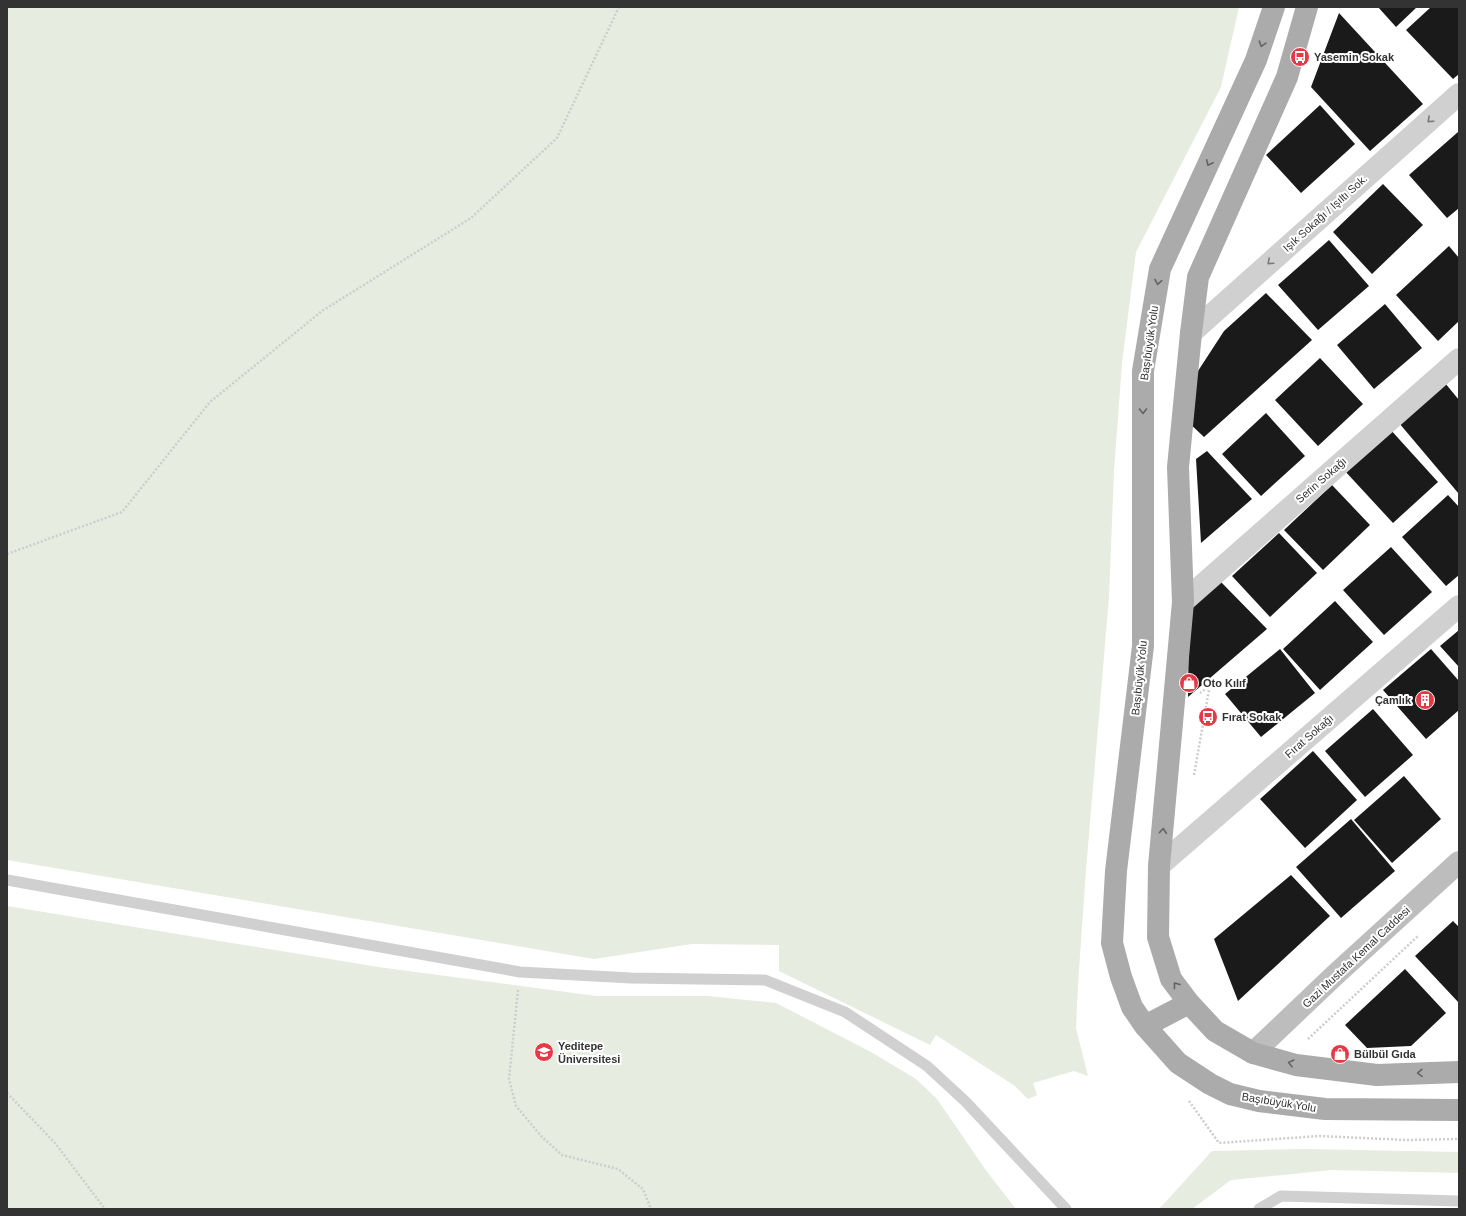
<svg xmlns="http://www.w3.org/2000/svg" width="1466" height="1216" font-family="Helvetica,sans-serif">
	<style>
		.green { fill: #e6ecdf }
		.building { fill: #1a1a1a }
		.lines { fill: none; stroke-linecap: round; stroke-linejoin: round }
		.path { stroke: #cdcdcd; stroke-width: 2.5; stroke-dasharray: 2 2; stroke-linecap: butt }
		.lane { stroke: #d0d0d0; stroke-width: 11 }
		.street { stroke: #d0d0d0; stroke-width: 22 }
		.secondary { stroke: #bdbdbd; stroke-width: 22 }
		.primary { stroke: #ababab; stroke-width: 22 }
		.oneway { stroke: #636363 }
		.oneway2 { stroke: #7a7a7a }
		.labels { text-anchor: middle; stroke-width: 4; stroke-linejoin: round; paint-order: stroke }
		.poi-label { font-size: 11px; font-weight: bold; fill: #333; stroke: #fff; text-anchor: start }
		.street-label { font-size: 11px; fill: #333; stroke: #fff }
	</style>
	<rect width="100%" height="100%" fill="#fff"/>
	<!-- green -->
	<path class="green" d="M7,7H1239L1221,87L1136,252L1122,363L1114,471L1109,597L1086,870L1078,984L1076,1028L1088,1076L1074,1071L1033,1083L1037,1095L1028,1099L1015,1086L936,1035L930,1045L779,971V945L692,944L594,959L7,860Z
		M7,906L378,967L596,996H708L776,1003L871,1052L916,1079L937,1099L985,1169L1016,1209H7Z
		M1305,1149L1459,1152V1173L1332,1170L1231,1180L1192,1209H1159L1212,1151Z"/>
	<!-- building -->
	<path class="building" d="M1378,7H1417L1396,27Z
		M1431,7H1459V74L1453,79L1406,30Z
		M1339,13L1423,104L1370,151L1311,87Z
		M1320,105L1355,144L1301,193L1266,155Z
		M1458,132L1459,208L1447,218L1409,175Z
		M1383,184L1423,225L1372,274L1333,232Z
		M1329,240L1369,286L1318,330L1278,285Z
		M1449,246L1459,258V321L1438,341L1396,295Z
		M1266,293L1312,340L1204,437L1186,420L1198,371L1224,331Z
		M1385,304L1422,348L1374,389L1337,345Z
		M1320,358L1363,404L1318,446L1275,400Z
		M1445,383L1459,400V494L1399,423Z
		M1266,413L1305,456L1261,496L1222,454Z
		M1389,428L1438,482L1393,523L1344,470Z
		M1207,451L1252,499L1201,543L1196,459Z
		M1332,485L1370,525L1323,570L1284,530Z
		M1448,495L1459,507V575L1446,586L1402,537Z
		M1279,533L1317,573L1270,617L1232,576Z
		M1391,547L1432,592L1384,635L1343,590Z
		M1221,582L1267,629L1188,697L1189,609Z
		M1335,601L1373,642L1320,690L1283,649Z
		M1459,630V667L1440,646Z
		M1280,649L1315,693L1261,737L1225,694Z
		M1431,649L1459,681V710L1426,739L1383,690Z
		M1373,709L1413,755L1365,797L1325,751Z
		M1313,751L1357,800L1305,848L1260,799Z
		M1404,776L1441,819L1392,863L1354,820Z
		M1351,819L1395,871L1341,918L1296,867Z
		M1291,875L1330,916L1238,1001L1214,939Z
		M1453,921L1459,927V1003L1415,956Z
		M1405,969L1446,1013L1411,1046L1367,1048L1345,1025Z"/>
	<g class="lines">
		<!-- path -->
		<path class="path" d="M7,554L122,512L210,402L322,311L471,218L557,138L619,7
			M1194,775L1209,690L1207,688L1200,693
			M518,990L509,1079L516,1106L542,1137L562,1155L618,1169L643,1189L651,1209
			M1308,1039L1418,936
			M7,1093L55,1143L105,1209
			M1189,1101L1219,1143L1319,1136L1407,1140L1459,1139"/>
		<!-- lane -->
		<path class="lane" d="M7,880L520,972L631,978L765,980L845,1012L927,1066L966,1102L1066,1209
			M1259,1209L1281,1196L1459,1201"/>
		<!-- street -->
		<path class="street" d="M1191,333L1459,94
			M1183,602L1459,359
			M1159,866L1459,606"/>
		<!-- secondary -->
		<path class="secondary" d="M1253,1053L1335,975L1459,862"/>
		<!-- primary -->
		<path class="primary" d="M1274,7L1256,60L1160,269L1143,371V646L1116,871L1112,943L1121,977L1132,1007L1145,1026L1178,1063L1210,1084L1230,1094L1259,1101L1325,1109L1459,1110
			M1307,7L1287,77L1198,277L1191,333L1178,467L1183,602L1159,866L1158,937L1171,979L1189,1003L1215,1031L1253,1053L1296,1065L1377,1075L1459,1072
			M1145,1026L1189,1003"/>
	</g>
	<!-- one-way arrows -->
	<defs><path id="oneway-chevron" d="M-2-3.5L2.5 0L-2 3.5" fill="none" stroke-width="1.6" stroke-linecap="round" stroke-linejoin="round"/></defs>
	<g class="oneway">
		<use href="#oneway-chevron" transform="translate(1262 44) rotate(108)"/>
		<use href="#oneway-chevron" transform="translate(1209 163) rotate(115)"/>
		<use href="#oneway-chevron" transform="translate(1158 282) rotate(100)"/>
		<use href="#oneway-chevron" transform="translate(1143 411) rotate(90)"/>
		<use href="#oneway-chevron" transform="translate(1163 831) rotate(-85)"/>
		<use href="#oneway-chevron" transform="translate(1176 985) rotate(-127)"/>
		<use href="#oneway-chevron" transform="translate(1291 1063) rotate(-166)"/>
		<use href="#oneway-chevron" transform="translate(1420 1073) rotate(177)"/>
	</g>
	<g class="oneway2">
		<use href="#oneway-chevron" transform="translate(1430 120) rotate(138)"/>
		<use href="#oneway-chevron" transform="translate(1270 262) rotate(138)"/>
	</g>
	<!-- icons -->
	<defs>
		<symbol id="bus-disc" viewBox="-11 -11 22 22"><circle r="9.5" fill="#e63946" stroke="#fff"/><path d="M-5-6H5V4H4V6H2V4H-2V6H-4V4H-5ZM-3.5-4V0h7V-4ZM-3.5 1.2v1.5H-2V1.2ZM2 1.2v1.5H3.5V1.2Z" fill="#fff"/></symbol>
		<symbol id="shop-disc" viewBox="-11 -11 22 22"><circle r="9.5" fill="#e63946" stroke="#fff"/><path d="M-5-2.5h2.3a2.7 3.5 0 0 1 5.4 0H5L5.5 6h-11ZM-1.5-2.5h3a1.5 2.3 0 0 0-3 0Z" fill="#fff"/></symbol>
		<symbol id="building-disc" viewBox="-11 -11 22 22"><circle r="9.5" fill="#e63946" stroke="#fff"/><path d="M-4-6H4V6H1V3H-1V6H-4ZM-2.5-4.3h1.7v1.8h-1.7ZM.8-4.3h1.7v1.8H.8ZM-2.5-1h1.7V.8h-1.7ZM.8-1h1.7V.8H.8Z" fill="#fff"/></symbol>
		<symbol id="university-disc" viewBox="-11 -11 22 22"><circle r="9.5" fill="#e63946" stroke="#fff"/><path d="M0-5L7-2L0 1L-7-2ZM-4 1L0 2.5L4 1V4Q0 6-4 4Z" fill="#fff"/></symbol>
	</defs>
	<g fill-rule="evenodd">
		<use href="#bus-disc" x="1289" y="46" width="22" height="22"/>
		<use href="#shop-disc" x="1178" y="672" width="22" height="22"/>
		<use href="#building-disc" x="1414" y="689" width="22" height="22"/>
		<use href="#bus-disc" x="1197" y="706" width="22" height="22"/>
		<use href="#university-disc" x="533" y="1041" width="22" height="22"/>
		<use href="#shop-disc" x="1329" y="1043" width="22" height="22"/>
	</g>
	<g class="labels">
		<!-- poi labels -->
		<g class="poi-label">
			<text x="1314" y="61">Yasemin Sokak</text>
			<text x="1203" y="687">Oto Kılıf</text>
			<text x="1411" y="704" text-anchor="end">Çamlık</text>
			<text x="1222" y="721">Fırat Sokak</text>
			<text x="558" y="1050">Yeditepe<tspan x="558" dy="13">Üniversitesi</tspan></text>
			<text x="1354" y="1058">Bülbül Gıda</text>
		</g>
		<!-- street labels -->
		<g class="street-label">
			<text transform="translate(1325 213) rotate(-42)" y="4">Işık Sokağı / Işıltı Sok.</text>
			<text transform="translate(1149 343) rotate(-82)" y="4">Başıbüyük Yolu</text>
			<text transform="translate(1321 480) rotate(-41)" y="4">Serin Sokağı</text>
			<text transform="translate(1139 678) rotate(-84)" y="4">Başıbüyük Yolu</text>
			<text transform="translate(1309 736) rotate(-41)" y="4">Fırat Sokağı</text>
			<text transform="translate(1356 957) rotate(-43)" y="4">Gazi Mustafa Kemal Caddesi</text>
			<text transform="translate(1279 1102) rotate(9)" y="4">Başıbüyük Yolu</text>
		</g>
	</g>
	<!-- border -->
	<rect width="1466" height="1216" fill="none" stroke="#333333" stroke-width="16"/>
</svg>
